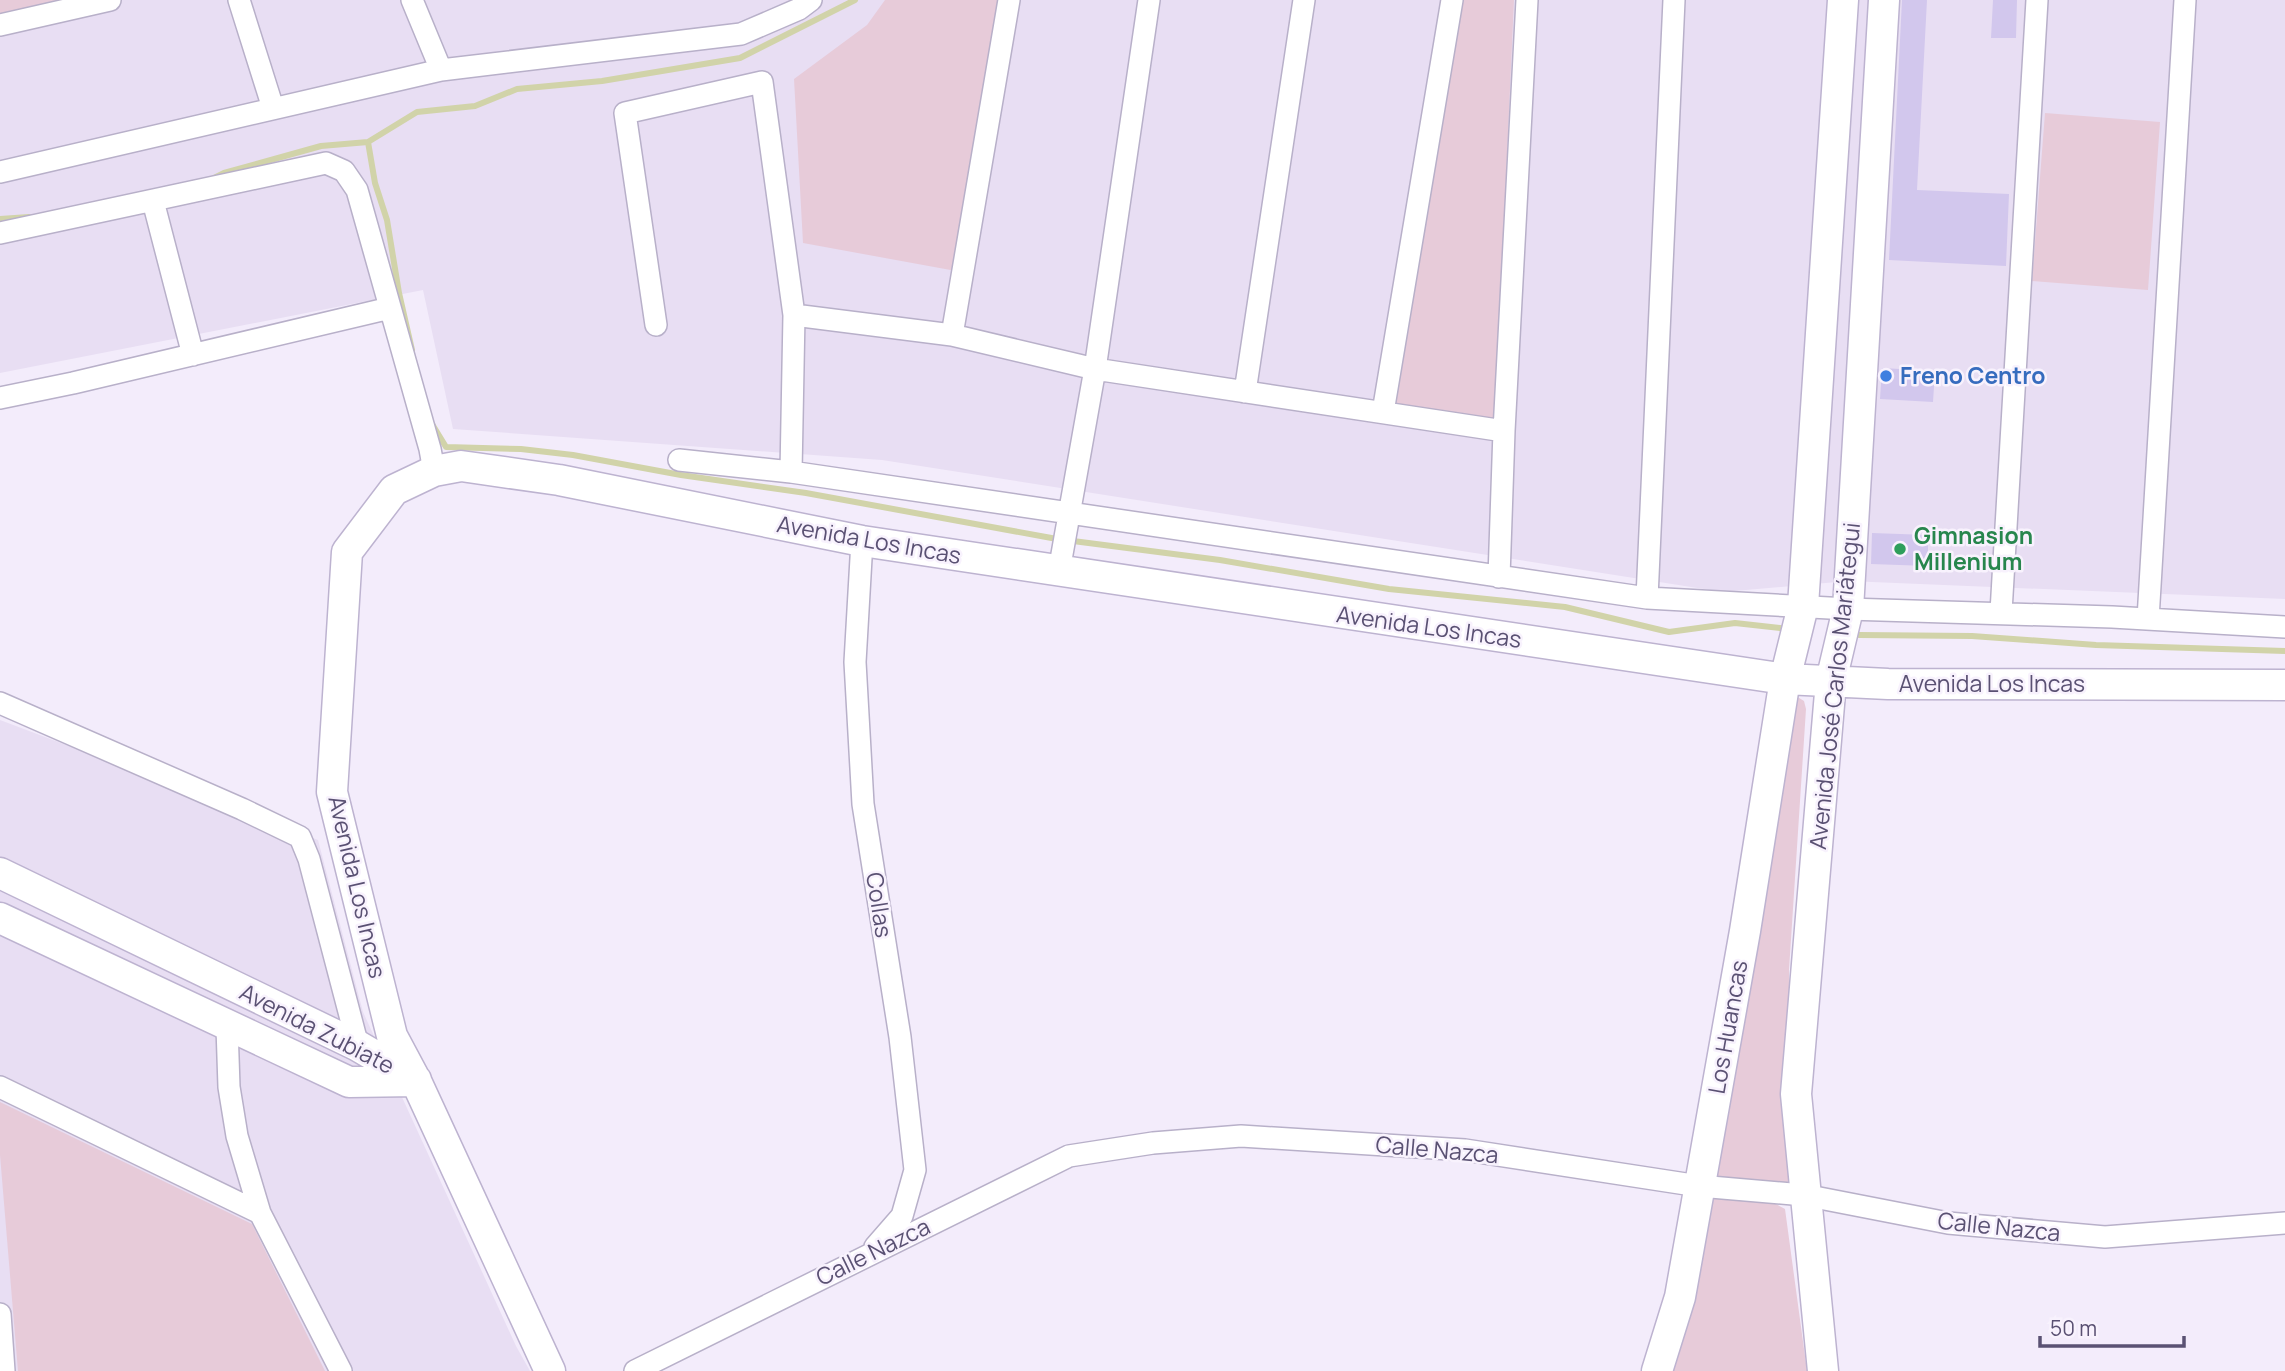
<svg xmlns="http://www.w3.org/2000/svg" width="2285" height="1371" font-family="Manrope,sans-serif">
	<style>
		.residential { fill: #e8def3 }
		.green { fill: #e7cbd9 }
		.lines { fill: none; stroke-linecap: round; stroke-linejoin: round }
		.stream { stroke: #d1d3a9; stroke-width: 6 }
		.building { fill: #d2c7ed }
		.street-casing { stroke: #b8b0c9; stroke-width: 24 }
		.secondary-casing { stroke: #bdb3d0; stroke-width: 33 }
		.street { stroke: #fff; stroke-width: 21 }
		.secondary { stroke: #fff; stroke-width: 30 }
		.shop-dot { fill: #3f7fe0; stroke: #f8f2fd; stroke-width: 2.5 }
		.leisure-dot { fill: #2e9e5b; stroke: #f8f2fd; stroke-width: 2.5 }
		.labels { text-anchor: middle; stroke-width: 5; stroke-linejoin: round; paint-order: stroke }
		.shop-label { font-size: 23px; font-weight: bold; fill: #366cbe; stroke: #f8f2fd; text-anchor: start }
		.leisure-label { font-size: 23px; font-weight: bold; fill: #27864d; stroke: #f8f2fd; text-anchor: start }
		.street-label { font-size: 23px; fill: #5a5173; stroke: #f8f2fd }
	</style>
	<rect width="100%" height="100%" fill="#f3ecfb"/>
	<!-- residential -->
	<path class="residential" d="M0,0H2285V599L1848,581L1723,592L882,460L453,429L423,290L0,373Z
		M0,720L318,840L363,1012L516,1346L530,1371H0Z"/>
	<!-- green -->
	<path class="green" d="M0,0H96L0,20Z
		M885,0H999L956,271L803,243L794,79L867,25Z
		M1462,0H1514L1495,421L1390,405Z
		M2045,113L2160,122L2148,290L2032,281Z
		M1796,696L1804,701L1806,709L1789,970V1188L1695,1173Z
		M0,1102L252,1224L325,1371H18L0,1155Z
		M1721,1194L1770,1201L1785,1209L1807,1371H1672L1704,1200Z"/>
	<g class="lines">
		<!-- stream -->
		<path class="stream" d="M368,142L375,183L387,220L399,293L412,350
			M212,179L224,173L321,146L368,142L417,112L475,106L517,89L602,81L740,58L855,0
			M0,219L29,217
			M432,424L446,447L521,449L573,455L681,475L806,493L1057,539
			M1073,541L1220,560L1389,589L1565,607L1669,632L1735,623L1788,629
			M1859,635L1972,636L2096,645L2285,651"/>
	</g>
	<!-- building -->
	<path class="building" d="M1902,0H1927L1917,190L2009,194L2006,266L1889,260Z
		M1993,0H2017L2016,38H1991Z
		M1882,368L1935,371L1933,402L1880,399Z
		M1872,533L1928,535V566L1871,564Z"/>
	<g class="lines">
		<defs>
			<path id="street" d="M239,0L273,108
				M412,0L441,70
				M0,25L110,0
				M0,172L441,70L741,34L799,9L811,0
				M153,201L193,355
				M0,233L326,163L344,171L357,190L430,449L434,471
				M794,315L952,335L1095,369L1504,431
				M656,325L625,113L762,82L794,315L791,472
				M952,335L1009,0
				M1245,392L1304,0
				M0,398L73,383L390,308
				M1383,412L1452,0
				M679,460L791,472L1647,598L1848,609L2112,617L2285,627
				M862,541L855,662L863,804L900,1037L915,1170L902,1216L875,1247
				M1059,571L1095,369L1149,0
				M1499,577L1504,431L1527,0
				M1647,598L1674,0
				M2001,612L2037,0
				M2148,619L2185,0
				M0,703L242,809L300,837L309,859L358,1046
				M227,1027L229,1087L237,1136L260,1213L341,1371
				M0,1087L260,1213
				M0,1314L4,1371
				M635,1371L1069,1156L1153,1143L1241,1136L1465,1150L1699,1186L1804,1195L1948,1223L2105,1237L2285,1223"/>
			<path id="secondary" d="M0,873L358,1046L416,1080
				M0,918L349,1082L416,1081
				M550,1371L416,1081L392,1036L332,792L347,552L394,490L434,471L461,466L559,480L862,541L1785,679L1888,684L2285,685
				M1657,1371L1680,1297L1745,931L1785,679L1803,606L1843,0
				M1823,1371L1796,1094L1831,681L1848,609L1884,0"/>
		</defs>
		<!-- street casing -->
		<use href="#street" class="street-casing"/>
		<!-- secondary casing -->
		<use href="#secondary" class="secondary-casing"/>
		<!-- street -->
		<use href="#street" class="street"/>
		<!-- secondary -->
		<use href="#secondary" class="secondary"/>
	</g>
	<!-- markers -->
	<circle class="shop-dot" cx="1886" cy="376" r="7"/>
	<circle class="leisure-dot" cx="1900" cy="549" r="7"/>
	<g class="labels">
		<!-- shop labels -->
		<g class="shop-label">
			<text x="1900" y="384">Freno Centro</text>
		</g>
		<!-- leisure labels -->
		<g class="leisure-label">
			<text x="1914" y="544">Gimnasion<tspan x="1914" dy="26">Millenium</tspan></text>
		</g>
		<!-- street labels -->
		<g class="street-label">
			<text transform="translate(869 540) rotate(10)" y="8">Avenida Los Incas</text>
			<text transform="translate(1429 627) rotate(8)" y="8">Avenida Los Incas</text>
			<text x="1992" y="692">Avenida Los Incas</text>
			<text transform="translate(1835 686) rotate(-84)" y="8">Avenida José Carlos Mariátegui</text>
			<text transform="translate(357 887) rotate(77)" y="8">Avenida Los Incas</text>
			<text transform="translate(879 905) rotate(81)" y="8">Collas</text>
			<text transform="translate(1728 1027) rotate(-80)" y="8">Los Huancas</text>
			<text transform="translate(317 1029) rotate(27)" y="8">Avenida Zubiate</text>
			<text transform="translate(1437 1150) rotate(5)" y="8">Calle Nazca</text>
			<text transform="translate(1999 1227) rotate(6)" y="8">Calle Nazca</text>
			<text transform="translate(873 1252) rotate(-26)" y="8">Calle Nazca</text>
		</g>
	</g>
	<!-- scale -->
	<path d="M2040 1336v10h144v-10" fill="none" stroke="#5a5173" stroke-width="3.5"/>
	<text x="2050" y="1336" font-size="21" fill="#5a5173" stroke="#f8f2fd" stroke-width="5" paint-order="stroke">50 m</text>
</svg>
